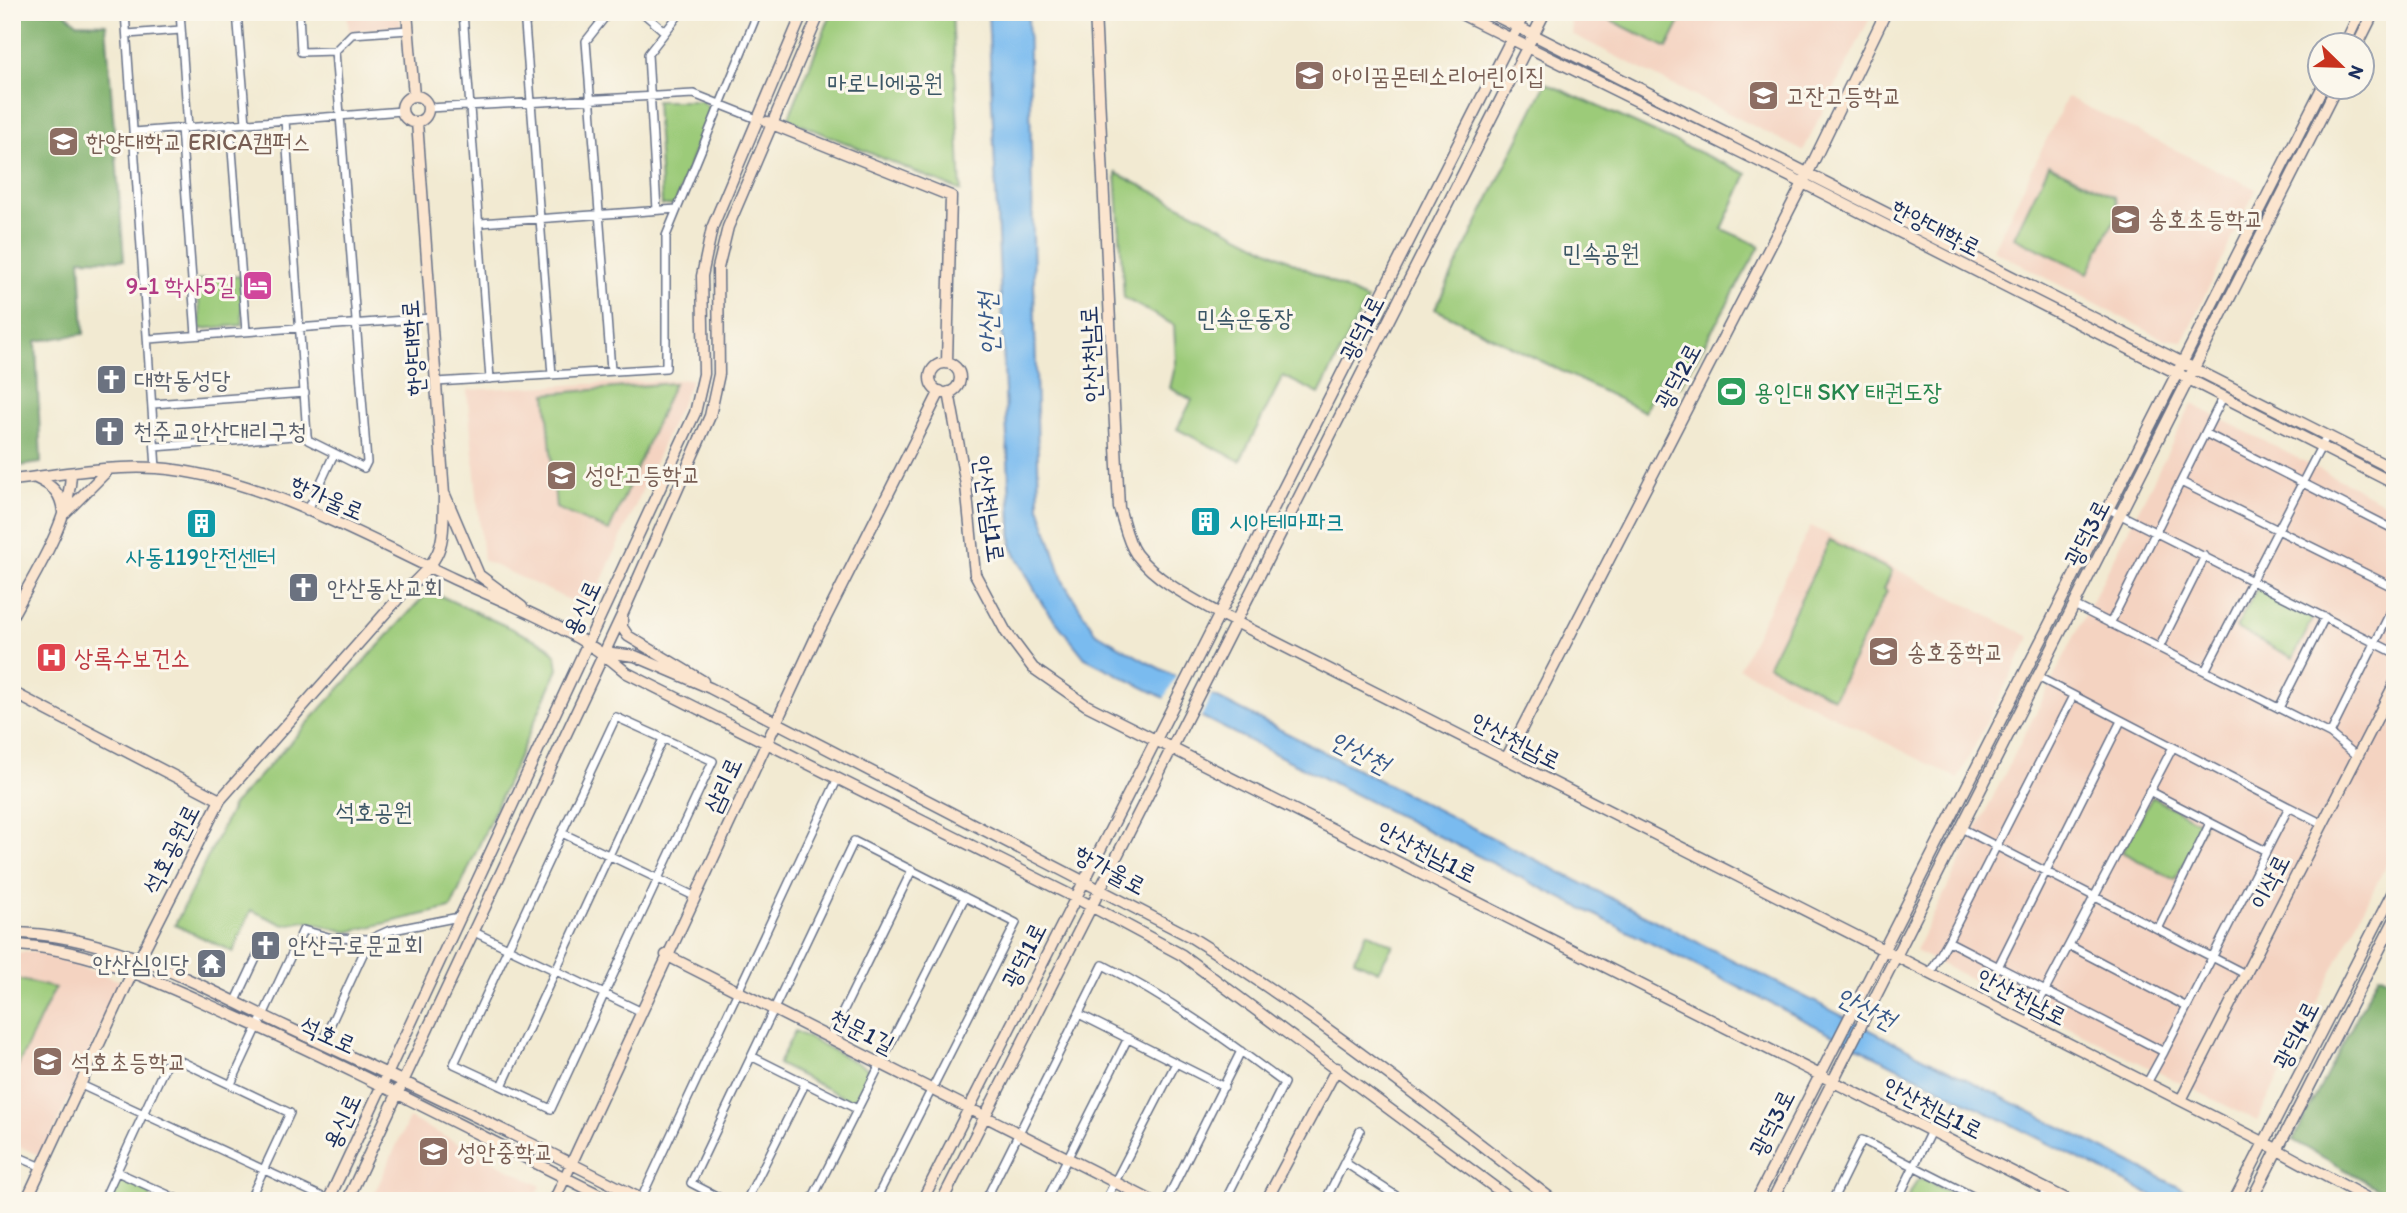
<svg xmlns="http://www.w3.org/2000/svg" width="2407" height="1213" font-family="Itim,'Poor Story',sans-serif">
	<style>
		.built { fill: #f4d3c1 }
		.green { fill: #9ccb79; stroke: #5c7d6c; stroke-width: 2 }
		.forest { fill: #7daf69; stroke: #4c6f64; stroke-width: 2 }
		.water { fill: #7abbef; stroke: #4a75a6; stroke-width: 2 }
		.pier { fill: #f2ead2 }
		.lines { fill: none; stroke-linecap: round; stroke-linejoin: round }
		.street-casing { stroke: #667087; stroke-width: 10 }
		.secondary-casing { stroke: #667087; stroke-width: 13 }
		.street { stroke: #fff; stroke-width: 7 }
		.secondary { stroke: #fbe5cf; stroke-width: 10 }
		.labels { text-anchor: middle; stroke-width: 6; stroke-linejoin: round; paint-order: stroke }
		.education-label { font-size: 24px; fill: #785e54; stroke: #fbf7ec; text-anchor: start }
		.park-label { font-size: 24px; fill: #3b5665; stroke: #fbf7ec }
		.street-label { font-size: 24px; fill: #1b2f5e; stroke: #fbf7ec }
		.hotel-label { font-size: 24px; fill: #b23c85; stroke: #fbf7ec; text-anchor: end }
		.worship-label { font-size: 24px; fill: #5b616d; stroke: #fbf7ec; text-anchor: start }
		.leisure-label { font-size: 24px; fill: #27864d; stroke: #fbf7ec; text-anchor: start }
		.culture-label { font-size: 24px; fill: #0d838f; stroke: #fbf7ec; text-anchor: start }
		.health-label { font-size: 24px; fill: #be3a42; stroke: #fbf7ec; text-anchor: start }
		.water-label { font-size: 26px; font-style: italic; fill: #38598a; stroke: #fbf7ec }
	</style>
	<rect width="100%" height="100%" fill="#fbf7ec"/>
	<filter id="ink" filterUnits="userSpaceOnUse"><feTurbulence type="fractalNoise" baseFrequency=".0143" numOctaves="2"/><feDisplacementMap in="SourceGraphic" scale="14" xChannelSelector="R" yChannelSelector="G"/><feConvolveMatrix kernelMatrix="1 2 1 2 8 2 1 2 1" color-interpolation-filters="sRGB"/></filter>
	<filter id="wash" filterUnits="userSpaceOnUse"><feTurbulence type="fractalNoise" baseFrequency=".00686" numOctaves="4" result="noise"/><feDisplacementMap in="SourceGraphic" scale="28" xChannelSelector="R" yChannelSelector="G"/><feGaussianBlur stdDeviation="1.57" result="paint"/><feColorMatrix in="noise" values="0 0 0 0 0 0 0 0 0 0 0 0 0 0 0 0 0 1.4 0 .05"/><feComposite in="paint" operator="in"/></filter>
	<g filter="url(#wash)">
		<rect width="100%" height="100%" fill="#f2ead2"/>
		<!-- built -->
		<path class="built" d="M347,12H400L401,26L349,31Z
			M1569,12H1873L1803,151L1572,34Z
			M2067,97L2256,189L2183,341L2163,339L1993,250Z
			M692,379L589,609L483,560L467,390Z
			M2192,404L2395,508V847L2257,1121L1915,951Z
			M1811,526L2030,637L1958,779L1739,668Z
			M33,951L121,981L42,1157L12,1143V954Z
			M409,1118L541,1186L534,1201H371Z"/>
		<!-- green -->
		<path class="green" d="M832,12H952L961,191L788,119Z
			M1594,12H1685L1667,48Z
			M1546,83L1747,174L1722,229L1760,246L1680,387L1660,378L1645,412L1435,309Z
			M656,101H702L710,109L675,205H662Z
			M2049,165L2115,197L2119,210L2088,273L2014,237Z
			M1116,173L1367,300L1319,394L1283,376L1240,461L1177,429L1192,400L1170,388L1176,362L1174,325L1124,298Z
			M240,276L243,325L201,329L197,280Z
			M674,383L609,531L556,508L546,394Z
			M1830,540L1892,571L1884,589L1887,591L1834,698L1768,665Z
			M2257,588L2314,617L2293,658L2236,628Z
			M432,592L547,645L556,656L558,669L451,908L348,932L305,921L284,925L251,910L233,952L175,925L233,805L426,594Z
			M2152,797L2204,825L2175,880L2122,852Z
			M1367,932L1393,945L1378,971L1354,960Z
			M12,978L55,988L12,1078Z
			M795,1031L867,1068L869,1073L855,1099L851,1101L778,1064Z
			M1921,1178L1967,1201H1906L1917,1180Z
			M124,1179L153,1192L149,1201H110L119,1181Z"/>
		<!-- forest -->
		<path class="forest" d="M12,12H64L77,23L106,24L124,260L80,259L84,334L36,341L41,463L12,467Z
			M2379,974L2395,982V1198L2293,1140Z"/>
		<!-- water -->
		<path class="water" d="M988,12H1028L1039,506L1064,583L1095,632L1147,662L2206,1201H2163L1085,658L1043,605L1012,548Z"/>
		<!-- pier -->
		<path class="pier" d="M1177,674L1213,692L1200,719L1163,701Z"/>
	</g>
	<g filter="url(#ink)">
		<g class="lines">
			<defs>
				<path id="street" d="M125,12L156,468
					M180,12L188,128
					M237,12L246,123
					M299,12L301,52L335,51
					M463,12L490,379
					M535,12L525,24L552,375
					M609,12L586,41L611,370
					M642,12L665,32
					M127,34L181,30
					M335,51L352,34L409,30
					M428,108L694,94L757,119
					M285,120L307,435
					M230,124L246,331
					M181,128L196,335
					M134,132L402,111
					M657,210L648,54L681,12
					M480,223L677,209
					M149,339L431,318
					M436,382L666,368V236L758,12
					M153,404L305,393
					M2205,433L2223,397
					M155,447L307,435L308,440L364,468L367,462L335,51
					M2181,482L2395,588
					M2109,509L2395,653
					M307,512L334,454
					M2074,605L2330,734L2395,603
					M2110,624L2205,433L2395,530
					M2159,648L2205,556
					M2205,671L2327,435
					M2038,677L2289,807L2164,1052L1948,941L2073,696
					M2279,708L2325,617
					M2330,734L2358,757
					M2149,791L2266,851
					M2289,807L2323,824
					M1961,828L2247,975
					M562,833L694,896
					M2158,929L2210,823
					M472,931L508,948L616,717L713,761C658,877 605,993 551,1109L454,1064L508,948C552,969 596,990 640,1011
					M2070,946L2187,1007
					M1998,967L2121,721
					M1930,973L1948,941
					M235,1003L260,950
					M1079,1014L1224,1087
					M2028,1023L2173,747
					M830,1038L912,870
					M322,1043L370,939
					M753,1057L857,1109
					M2147,1083L2164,1052
					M231,1084L303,930L332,938L370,939L388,931L459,917
					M81,1085L329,1200
					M502,1086L663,739
					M12,1154L42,1167
					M1344,1162L1404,1201
					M117,1172L182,1201
					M103,1201L170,1056L290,1113L249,1201
					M640,1201L837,780
					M726,1201L691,1183L854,841L1016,923L875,1201
					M746,1201L805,1084
					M811,1201L965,897
					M985,1201L1103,965C1169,998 1225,1039 1284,1083L1225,1201
					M1046,1201L1128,1038
					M1105,1201L1176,1063
					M1166,1201L1241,1051
					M1325,1201L1360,1131
					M1832,1201L1862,1140L1982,1201
					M1897,1201L1931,1131
					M2042,1201L2047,1189"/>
				<path id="secondary" d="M407,12L414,96
					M1095,12L1119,508C1124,522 1127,542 1136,554C1157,581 1191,598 1220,614L2265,1143L2372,1201
					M1457,12L1803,183L2395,484
					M1488,12L2395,470
					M2344,46L2360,12
					M2357,46L2374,12
					M402 109a13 13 0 1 1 26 0a13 13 0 1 1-26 0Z
					M767,122L951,196L947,363
					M930 378a15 15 0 1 1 30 0a15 15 0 1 1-30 0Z
					M949,392L966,485L975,574L1006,632L1033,668L1086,705L2070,1201
					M36,478C53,486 61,493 63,512
					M12,480C59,475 109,465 156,468C256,475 364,537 454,579C513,606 578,630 627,673L1076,898L1182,955L1513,1201
					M445,495L479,575L522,607
					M65,513L108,470
					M12,616C35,573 69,523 71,474
					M622,616V627L628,636L703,681
					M604,652L635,656L710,688L1189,936C1317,1015 1435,1110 1554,1201
					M12,692L220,800
					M1506,759L1803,183L1886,12
					M12,933C111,933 204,988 291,1029C410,1084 528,1141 645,1201
					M12,945C91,947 163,985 234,1016C362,1073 486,1139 612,1201
					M666,955L1152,1201
					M2181,1100L2395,683
					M26,1201L133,971L220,800L404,592C445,554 443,549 444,494L417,122
					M328,1201L695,413L704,374L702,276L712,228L803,12
					M347,1201L622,615L710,416L719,374L718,268L728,227L820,12
					M554,1201L816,637L940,391
					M922,1201L1525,12
					M942,1201L1545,12
					M1266,1201L1337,1068
					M1756,1201L2322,88
					M1772,1201L2336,88
					M2234,1201L2395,888
					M2251,1201L2395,919"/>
			</defs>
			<!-- street casing -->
			<use href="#street" class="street-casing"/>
			<!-- secondary casing -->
			<use href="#secondary" class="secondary-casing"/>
			<!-- street -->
			<use href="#street" class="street"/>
			<!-- secondary -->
			<use href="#secondary" class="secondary"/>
		</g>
	</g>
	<!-- icons -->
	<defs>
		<symbol id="school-square" viewBox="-11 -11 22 22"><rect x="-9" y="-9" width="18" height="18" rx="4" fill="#8d6e63" stroke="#fbf7ec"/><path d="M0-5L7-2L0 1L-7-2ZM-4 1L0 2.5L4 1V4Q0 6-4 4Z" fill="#fff"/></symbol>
		<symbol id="university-square" viewBox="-11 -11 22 22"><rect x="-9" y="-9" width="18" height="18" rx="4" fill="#8d6e63" stroke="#fbf7ec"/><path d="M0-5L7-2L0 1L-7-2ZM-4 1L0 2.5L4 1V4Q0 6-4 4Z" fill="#fff"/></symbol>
		<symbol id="hotel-square" viewBox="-11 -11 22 22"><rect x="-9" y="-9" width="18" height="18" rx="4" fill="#d1479c" stroke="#fbf7ec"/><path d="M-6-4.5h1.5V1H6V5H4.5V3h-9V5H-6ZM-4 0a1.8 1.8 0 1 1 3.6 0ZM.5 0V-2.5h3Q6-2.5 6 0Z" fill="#fff"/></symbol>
		<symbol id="church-square" viewBox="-11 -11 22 22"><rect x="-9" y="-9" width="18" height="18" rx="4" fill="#6b7280" stroke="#fbf7ec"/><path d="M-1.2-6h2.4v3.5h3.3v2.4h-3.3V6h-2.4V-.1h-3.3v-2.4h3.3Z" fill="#fff"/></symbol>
		<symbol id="stadium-square" viewBox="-11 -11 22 22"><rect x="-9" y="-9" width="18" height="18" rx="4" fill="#2e9e5b" stroke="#fbf7ec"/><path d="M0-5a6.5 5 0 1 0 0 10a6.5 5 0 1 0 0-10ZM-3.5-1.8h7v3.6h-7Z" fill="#fff"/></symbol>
		<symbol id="building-square" viewBox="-11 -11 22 22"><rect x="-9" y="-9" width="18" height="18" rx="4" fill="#0f9aa8" stroke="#fbf7ec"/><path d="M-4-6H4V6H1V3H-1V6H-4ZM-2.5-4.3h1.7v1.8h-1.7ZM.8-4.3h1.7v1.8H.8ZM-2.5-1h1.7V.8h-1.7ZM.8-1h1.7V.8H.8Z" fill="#fff"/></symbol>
		<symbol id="hospital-square" viewBox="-11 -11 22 22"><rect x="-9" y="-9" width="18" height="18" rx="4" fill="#e0444e" stroke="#fbf7ec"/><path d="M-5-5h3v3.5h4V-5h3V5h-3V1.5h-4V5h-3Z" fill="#fff"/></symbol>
		<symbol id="temple-square" viewBox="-11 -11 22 22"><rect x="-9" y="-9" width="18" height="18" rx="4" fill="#6b7280" stroke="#fbf7ec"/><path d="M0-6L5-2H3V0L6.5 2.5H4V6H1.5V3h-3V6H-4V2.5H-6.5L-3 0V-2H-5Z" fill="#fff"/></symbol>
	</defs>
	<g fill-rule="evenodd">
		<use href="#school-square" x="1292" y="58" width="35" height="35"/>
		<use href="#school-square" x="1746" y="78" width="35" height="35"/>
		<use href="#university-square" x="46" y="124" width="35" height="35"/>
		<use href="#school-square" x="2108" y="202" width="35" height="35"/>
		<use href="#hotel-square" x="240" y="268" width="35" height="35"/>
		<use href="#church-square" x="94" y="362" width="35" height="35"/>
		<use href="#stadium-square" x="1714" y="374" width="35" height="35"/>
		<use href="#church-square" x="92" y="414" width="35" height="35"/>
		<use href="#school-square" x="544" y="458" width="35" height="35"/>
		<use href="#building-square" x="1188" y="504" width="35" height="35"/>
		<use href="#building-square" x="184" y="506" width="35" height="35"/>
		<use href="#church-square" x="286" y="570" width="35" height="35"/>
		<use href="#school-square" x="1866" y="634" width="35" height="35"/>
		<use href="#hospital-square" x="34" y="640" width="35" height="35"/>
		<use href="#church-square" x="248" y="928" width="35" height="35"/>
		<use href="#temple-square" x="194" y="946" width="35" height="35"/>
		<use href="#school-square" x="30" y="1044" width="35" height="35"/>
		<use href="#school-square" x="416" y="1134" width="35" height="35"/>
	</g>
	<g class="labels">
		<!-- education labels -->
		<g class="education-label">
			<text x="1332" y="84">아이꿈몬테소리어린이집</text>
			<text x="1786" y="104">고잔고등학교</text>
			<text x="86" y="150">한양대학교 ERICA캠퍼스</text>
			<text x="2148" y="227">송호초등학교</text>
			<text x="585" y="483">성안고등학교</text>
			<text x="1907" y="660">송호중학교</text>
			<text x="71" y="1070">석호초등학교</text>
			<text x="457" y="1160">성안중학교</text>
		</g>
		<!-- park labels -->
		<g class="park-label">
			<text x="885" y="91">마로니에공원</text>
			<text x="1601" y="261">민속공원</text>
			<text x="1245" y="326">민속운동장</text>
			<text x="374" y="820">석호공원</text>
		</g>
		<!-- street labels -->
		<g class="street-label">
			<text transform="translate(1936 228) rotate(27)" y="8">한양대학로</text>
			<text transform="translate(1362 328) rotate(-63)" y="8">광덕1로</text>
			<text transform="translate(413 348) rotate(-94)" y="8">한양대학로</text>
			<text transform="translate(1091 354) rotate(-93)" y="8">안산천남로</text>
			<text transform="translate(1678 376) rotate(-62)" y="8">광덕2로</text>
			<text transform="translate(327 498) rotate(23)" y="8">항가울로</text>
			<text transform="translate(989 509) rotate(82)" y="8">안산천남1로</text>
			<text transform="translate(2087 533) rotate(-63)" y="8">광덕3로</text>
			<text transform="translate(582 608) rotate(-65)" y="8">용신로</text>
			<text transform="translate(1516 741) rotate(27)" y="8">안산천남로</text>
			<text transform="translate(723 785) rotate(-65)" y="8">삼리로</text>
			<text transform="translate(171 849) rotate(-63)" y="8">석호공원로</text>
			<text transform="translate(1427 852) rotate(27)" y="8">안산천남1로</text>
			<text transform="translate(1110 870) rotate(28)" y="8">항가울로</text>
			<text transform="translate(2270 882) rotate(-63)" y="8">이삭로</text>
			<text transform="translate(1024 955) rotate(-63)" y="8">광덕1로</text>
			<text transform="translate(2022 997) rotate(27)" y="8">안산천남로</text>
			<text transform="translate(862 1031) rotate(27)" y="8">천문1길</text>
			<text transform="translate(328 1035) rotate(24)" y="8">석호로</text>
			<text transform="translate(2296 1035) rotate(-63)" y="8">광덕4로</text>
			<text transform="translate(1933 1108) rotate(27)" y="8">안산천남1로</text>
			<text transform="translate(342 1121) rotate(-65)" y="8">용신로</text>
			<text transform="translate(1772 1123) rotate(-63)" y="8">광덕3로</text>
		</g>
		<!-- hotel labels -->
		<g class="hotel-label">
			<text x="235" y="294">9-1 학사5길</text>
		</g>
		<!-- worship labels -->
		<g class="worship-label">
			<text x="134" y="388">대학동성당</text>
			<text x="133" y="439">천주교안산대리구청</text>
			<text x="327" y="596">안산동산교회</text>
			<text x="288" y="953">안산구로문교회</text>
			<text x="189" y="972" text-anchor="end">안산심인당</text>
		</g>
		<!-- leisure labels -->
		<g class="leisure-label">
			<text x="1754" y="400">용인대 SKY 태권도장</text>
		</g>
		<!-- culture labels -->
		<g class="culture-label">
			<text x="1229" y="530">시아테마파크</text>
			<text x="201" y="565" text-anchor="middle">사동119안전센터</text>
		</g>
		<!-- health labels -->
		<g class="health-label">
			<text x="74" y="666">상록수보건소</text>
		</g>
		<!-- water labels -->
		<g class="water-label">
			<text transform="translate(988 324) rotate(-93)" y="9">안산천</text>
			<text transform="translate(1360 752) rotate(27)" y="9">안산천</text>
			<text transform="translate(1866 1008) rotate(27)" y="9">안산천</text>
		</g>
	</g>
	<!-- margin -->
	<rect width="2407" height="1213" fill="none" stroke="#fbf7ec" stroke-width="42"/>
	<!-- north arrow -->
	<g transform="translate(2341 66) rotate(113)"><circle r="33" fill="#fbf7ec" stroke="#a1a7b3" stroke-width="2"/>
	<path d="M0-5L12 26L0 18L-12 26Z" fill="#c8321e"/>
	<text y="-10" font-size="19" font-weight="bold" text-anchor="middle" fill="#1b2f5e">N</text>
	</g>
</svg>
